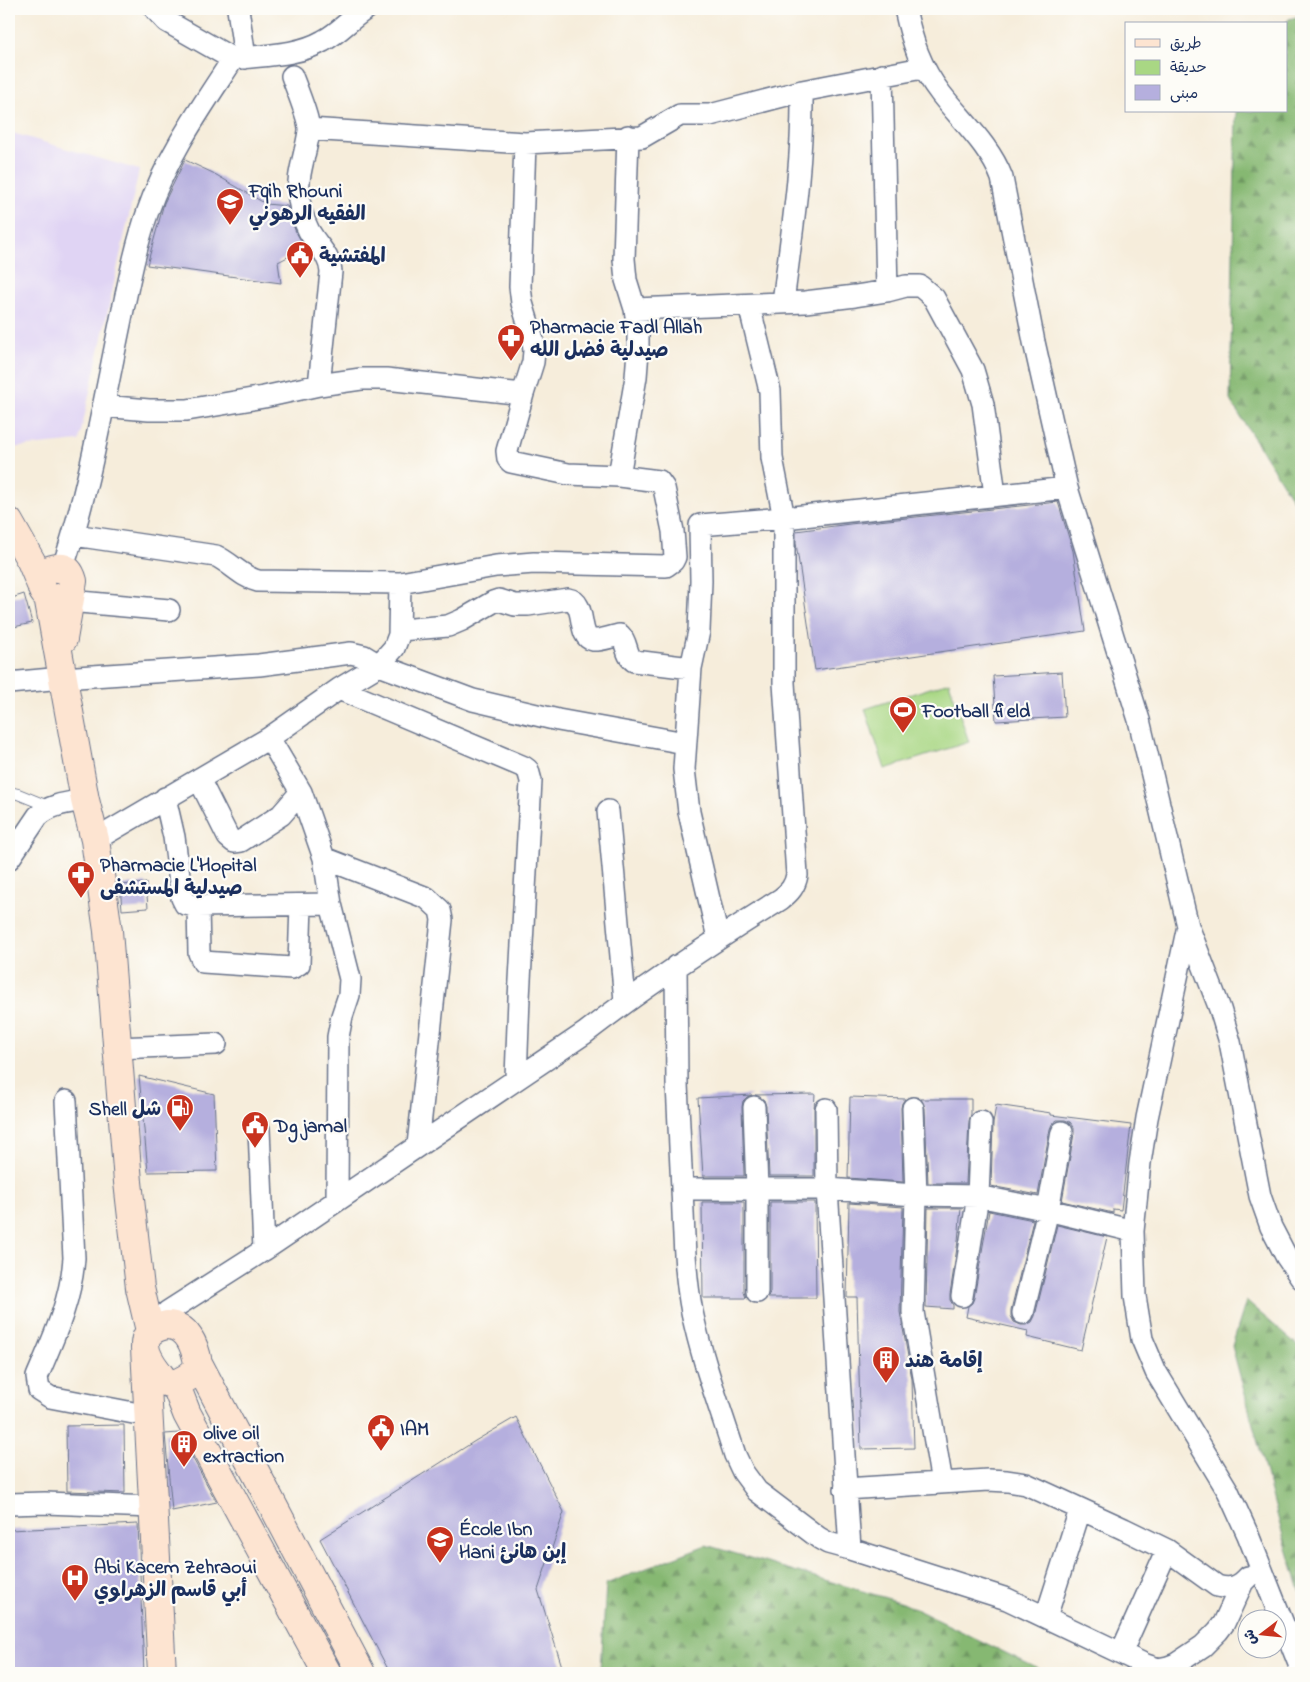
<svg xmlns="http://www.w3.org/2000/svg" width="1310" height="1682" font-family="'Indie Flower','Playpen Sans Arabic',sans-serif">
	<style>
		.built { fill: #e0d4f4 }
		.green { fill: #a9d784; stroke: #628371 }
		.forest { fill: url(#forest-firs); stroke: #507468 }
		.building { fill: #b5afde }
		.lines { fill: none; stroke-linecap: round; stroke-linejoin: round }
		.lane-casing { stroke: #68728a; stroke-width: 12 }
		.street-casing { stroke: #68728a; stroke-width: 24 }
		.secondary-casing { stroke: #68728a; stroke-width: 30 }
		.lane { stroke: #fff; stroke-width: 10 }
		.street { stroke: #fff; stroke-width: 21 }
		.secondary { stroke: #fde4d1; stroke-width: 28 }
		.labels { text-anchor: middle; stroke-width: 4.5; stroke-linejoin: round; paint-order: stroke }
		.poi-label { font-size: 20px; font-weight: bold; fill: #1b2f5e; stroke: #fdfcf7; text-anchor: start }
	</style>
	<defs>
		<pattern id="forest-firs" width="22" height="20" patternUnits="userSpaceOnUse" patternTransform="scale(1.25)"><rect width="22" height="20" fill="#86b872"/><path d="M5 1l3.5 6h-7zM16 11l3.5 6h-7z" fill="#6d9661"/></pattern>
	</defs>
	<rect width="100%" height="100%" fill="#fdfcf7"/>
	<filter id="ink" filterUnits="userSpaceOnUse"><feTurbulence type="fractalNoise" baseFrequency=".02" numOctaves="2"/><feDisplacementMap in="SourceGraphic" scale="10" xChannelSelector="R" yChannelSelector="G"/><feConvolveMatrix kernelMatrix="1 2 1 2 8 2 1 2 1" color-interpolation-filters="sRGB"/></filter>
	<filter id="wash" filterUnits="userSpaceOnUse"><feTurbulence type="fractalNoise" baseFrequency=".0096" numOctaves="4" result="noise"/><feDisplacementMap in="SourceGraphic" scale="20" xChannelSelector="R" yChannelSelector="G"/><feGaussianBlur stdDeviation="1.12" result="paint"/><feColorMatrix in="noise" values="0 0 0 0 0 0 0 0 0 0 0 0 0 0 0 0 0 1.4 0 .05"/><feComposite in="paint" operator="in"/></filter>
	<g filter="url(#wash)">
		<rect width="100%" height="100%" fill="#f6eddb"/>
		<!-- built -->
		<path class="built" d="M9,132L139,170L79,441L9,448Z"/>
		<!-- green -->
		<path class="green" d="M949,682L969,742L885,769L865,709Z"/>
		<!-- forest -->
		<path class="forest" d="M1301,16V513L1230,400L1236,111H1286L1285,24L1289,19Z
			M1246,1301L1301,1348V1594L1281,1529L1232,1346Z
			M706,1545L903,1603L1047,1673H599L601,1670L606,1584Z"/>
		<g id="blocks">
			<!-- building -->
			<path class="building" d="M185,160L213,173L266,204L287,206L295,230L305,248L278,262L281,283L147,265L164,203Z
				M1058,502L1073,551L1085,631L815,670L796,543V531L850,524Z
				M24,594L32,623L9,628V599Z
				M1062,672L1065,717L996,721L993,676Z
				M146,883L148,908L122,910L120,885Z
				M139,1076L214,1094L217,1171L148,1172Z
				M815,1094L814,1109V1176H769L766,1106L764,1100L755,1095Z
				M752,1095L747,1097L743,1101L742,1107L744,1176H703L698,1098Z
				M850,1097L905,1099L902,1103L901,1108L903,1182L848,1178Z
				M921,1099H971V1114L969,1121L966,1183H928L925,1108Z
				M996,1105L1051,1113V1115L1131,1125L1121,1210L1113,1209V1213L1062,1201L1074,1134V1127L1070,1122L1065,1120H1057L1052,1124L1050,1129L1038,1195L991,1186L993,1124Z
				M702,1202H744V1292L746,1298H703Z
				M770,1202H815L816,1298H768L770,1292Z
				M849,1203L903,1207L900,1312L912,1379L914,1448L861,1449L857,1297H847Z
				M928,1208H961L958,1241L950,1294V1300L953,1305V1309L926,1307Z
				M989,1211L1033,1220L1011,1310V1316L1014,1322L1021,1325H1026L1032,1322L1035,1316L1057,1225L1107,1237L1081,1350L1027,1337L1028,1331L966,1317L968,1306L972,1303L974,1298Z
				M516,1417L564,1512L538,1590L564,1673H390L320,1539L475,1441Z
				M124,1425L125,1493L67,1491L66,1426Z
				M179,1433L216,1501L217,1502L172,1511L165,1434Z
				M138,1524L144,1673H9V1530Z"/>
		</g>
	</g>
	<g filter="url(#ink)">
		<use href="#blocks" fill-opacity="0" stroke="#68728a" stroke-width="1"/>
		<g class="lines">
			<defs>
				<path id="lane" d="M9,792L18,794L50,807"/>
				<path id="street" d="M155,9L166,21L233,59
					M238,9L245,58
					M905,9C912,41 920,67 941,94C962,121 990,146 1002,178L1034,342L1067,488L1139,720L1188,926L1220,1009L1230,1042L1260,1196L1271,1227L1286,1256L1301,1278
					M882,75L887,291
					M292,76C296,87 310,121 309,131C306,154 296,176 299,200C301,213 306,228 314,239C322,250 330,258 331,272L319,385
					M309,129L525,143L642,137L680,115H710L802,91L917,69L925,70
					M783,302C792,232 803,162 802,91
					M635,309L805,302L855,296L887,291L906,286H920L934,298L973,370L983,404L995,495
					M523,394L533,362L534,351L533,340L522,303L520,287L525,143
					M619,476L636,377L638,351V330L635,309L626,280L624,259L628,136
					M74,535L216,556C231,563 242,577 258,581L400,583
					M63,567C89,489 103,406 120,324C128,286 135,248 148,211C167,156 201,108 233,59C262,55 297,56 323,41C339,33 351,18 366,9
					M69,601L169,610
					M400,630L448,626L462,620L493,602L499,600L515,605H528L568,599C588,602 576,637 593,640C601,641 612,636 620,635C628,643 625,655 634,661L691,668
					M9,683L62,678L259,665L351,653L364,656L379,665L473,700L558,720L685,743
					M339,689L524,767L528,770L531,781L519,998L516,1078
					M269,738L301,792L324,858L427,898L440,910L442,920L418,1145
					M199,779L228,837L234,842L241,841L281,815L301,792
					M165,798L174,837L182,898L185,904L198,906L331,904
					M608,811L625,1001
					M95,840L269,738L339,689L379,665L394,648L399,635L400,583L496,566L534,563L666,566L673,561L675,557L673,531L664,488L659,481L619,476L568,474L511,462L508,459L507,451L523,394L386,379H361L319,385L264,397L187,410H149L103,406
					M324,858L331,904L350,979L349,995L342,1016L338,1037L337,1200
					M9,859L38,816C51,804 68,803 85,800
					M198,906L199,953L203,962L292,968L299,964L301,905
					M1188,926L1147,1118L1140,1163L1133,1231L1135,1296L1142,1339L1156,1372L1228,1491L1248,1535L1301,1669
					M718,938L689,812L684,769L691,668L699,631L701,581L700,525L784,518L772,458L770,391L749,305
					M676,966L677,1084L682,1189H827L850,1549
					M117,1048L216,1044
					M66,1101L74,1258C71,1301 54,1337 37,1377L39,1390L50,1397L149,1416
					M754,1107L757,1189V1292
					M913,1108L916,1195L913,1312L942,1483
					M826,1109L827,1189L916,1195L978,1196L1048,1210L1133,1231
					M259,1129L264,1250
					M682,1189C684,1230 684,1271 692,1312C702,1360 720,1408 735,1455L743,1472L757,1491L819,1538L828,1543L850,1549L1007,1599L1146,1665L1158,1669L1168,1667L1176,1664L1203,1646L1218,1631L1224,1623L1242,1584
					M962,1296L978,1196L981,1122
					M167,1312L264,1250L585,1033C648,984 714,941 781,899C790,892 795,886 797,875L784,683V518L1067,488
					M1023,1313L1048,1210L1062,1132
					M845,1489L988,1480L1007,1481L1026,1484L1124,1529L1167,1550L1217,1586C1231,1590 1239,1587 1248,1577
					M9,1504L45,1503L153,1507
					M1046,1617L1080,1510
					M1121,1653L1167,1550"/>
				<path id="secondary" d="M9,522L31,561L41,585
					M48,596L85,800L95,840L108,931L128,1182L140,1288L150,1331
					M63,639L73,581C68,563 58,567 44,572C34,593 52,606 70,593
					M167,1325C187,1325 195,1346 198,1363C197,1367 196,1370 193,1373C188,1378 174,1386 168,1383C164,1381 160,1375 157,1371C142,1351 137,1331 167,1325Z
					M145,1348L162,1673
					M198,1363L361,1673
					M175,1383L187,1414L327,1673"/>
			</defs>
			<!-- lane casing -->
			<use href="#lane" class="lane-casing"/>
			<!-- street casing -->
			<use href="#street" class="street-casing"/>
			<!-- secondary casing -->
			<use href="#secondary" class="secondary-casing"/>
			<!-- lane -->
			<use href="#lane" class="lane"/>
			<!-- street -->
			<use href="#street" class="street"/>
			<!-- secondary -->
			<use href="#secondary" class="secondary"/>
		</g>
	</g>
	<!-- icons -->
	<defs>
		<symbol id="school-pin" viewBox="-11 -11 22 30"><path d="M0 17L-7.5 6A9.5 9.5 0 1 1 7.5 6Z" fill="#c8321e" stroke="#fdfcf7"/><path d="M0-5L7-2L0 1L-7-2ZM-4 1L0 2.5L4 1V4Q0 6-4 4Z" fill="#fff"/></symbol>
		<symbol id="civic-pin" viewBox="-11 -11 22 30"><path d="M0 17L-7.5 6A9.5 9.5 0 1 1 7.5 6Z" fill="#c8321e" stroke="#fdfcf7"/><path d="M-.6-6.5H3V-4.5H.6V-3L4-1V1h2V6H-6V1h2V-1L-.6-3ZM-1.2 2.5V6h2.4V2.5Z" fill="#fff"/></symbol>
		<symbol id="pharmacy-pin" viewBox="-11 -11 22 30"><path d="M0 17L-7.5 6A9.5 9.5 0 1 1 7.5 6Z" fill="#c8321e" stroke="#fdfcf7"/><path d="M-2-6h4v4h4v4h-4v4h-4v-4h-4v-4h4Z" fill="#fff"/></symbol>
		<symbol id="stadium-pin" viewBox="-11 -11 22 30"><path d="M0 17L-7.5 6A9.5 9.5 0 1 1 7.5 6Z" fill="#c8321e" stroke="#fdfcf7"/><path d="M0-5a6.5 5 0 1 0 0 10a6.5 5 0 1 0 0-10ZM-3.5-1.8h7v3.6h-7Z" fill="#fff"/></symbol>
		<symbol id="fuel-pin" viewBox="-11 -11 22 30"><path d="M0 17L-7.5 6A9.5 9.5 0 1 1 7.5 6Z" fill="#c8321e" stroke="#fdfcf7"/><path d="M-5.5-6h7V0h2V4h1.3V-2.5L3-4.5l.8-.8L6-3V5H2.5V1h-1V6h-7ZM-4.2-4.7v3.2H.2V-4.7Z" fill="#fff"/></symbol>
		<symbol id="building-pin" viewBox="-11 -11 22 30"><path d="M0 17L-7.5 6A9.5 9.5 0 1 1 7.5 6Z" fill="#c8321e" stroke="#fdfcf7"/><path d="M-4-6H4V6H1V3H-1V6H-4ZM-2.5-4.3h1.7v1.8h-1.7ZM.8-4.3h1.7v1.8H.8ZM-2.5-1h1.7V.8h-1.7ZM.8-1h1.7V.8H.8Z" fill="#fff"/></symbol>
		<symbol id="hospital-pin" viewBox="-11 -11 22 30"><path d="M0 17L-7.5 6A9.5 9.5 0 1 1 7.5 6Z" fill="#c8321e" stroke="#fdfcf7"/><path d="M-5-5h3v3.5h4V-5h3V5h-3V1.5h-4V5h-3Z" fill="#fff"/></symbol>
	</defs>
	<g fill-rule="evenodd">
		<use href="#school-pin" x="214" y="186" width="32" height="43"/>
		<use href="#civic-pin" x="284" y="239" width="32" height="43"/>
		<use href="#pharmacy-pin" x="495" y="322" width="32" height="43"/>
		<use href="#stadium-pin" x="887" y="694" width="32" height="43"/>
		<use href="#pharmacy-pin" x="65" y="859" width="32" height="43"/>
		<use href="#fuel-pin" x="164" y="1092" width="32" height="43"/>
		<use href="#civic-pin" x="239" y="1109" width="32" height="43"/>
		<use href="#building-pin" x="870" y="1344" width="32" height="43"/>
		<use href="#civic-pin" x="365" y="1412" width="32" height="43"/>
		<use href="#building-pin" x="168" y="1428" width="32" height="43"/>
		<use href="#school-pin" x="424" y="1524" width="32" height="43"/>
		<use href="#hospital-pin" x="59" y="1562" width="32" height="43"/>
	</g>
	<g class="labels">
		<!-- poi labels -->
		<g class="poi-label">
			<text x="249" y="197">Fqih Rhouni<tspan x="249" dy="23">الفقيه الرهوني</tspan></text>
			<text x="319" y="262">المفتشية</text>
			<text x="530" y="333">Pharmacie Fadl Allah<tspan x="530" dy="23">صيدلية فضل الله</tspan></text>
			<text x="922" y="717">Football field</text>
			<text x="100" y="871">Pharmacie L'Hopital<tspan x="100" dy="23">صيدلية المستشفى</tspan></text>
			<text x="161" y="1115" text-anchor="end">Shell شل</text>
			<text x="274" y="1132">Dg jamal</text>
			<text x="905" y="1367">إقامة هند</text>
			<text x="400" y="1435">IAM</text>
			<text x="203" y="1439">olive oil<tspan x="203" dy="23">extraction</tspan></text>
			<text x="459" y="1535">École Ibn<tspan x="459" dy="23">Hani إبن هانئ</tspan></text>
			<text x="94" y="1573">Abi Kacem Zehraoui<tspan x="94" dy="23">أبي قاسم الزهراوي</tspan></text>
		</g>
	</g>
	<!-- margin -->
	<rect width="1310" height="1682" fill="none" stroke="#fdfcf7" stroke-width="30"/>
	<!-- legend -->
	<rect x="1125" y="22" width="162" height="90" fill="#fdfcf7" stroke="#a3aaba"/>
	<rect x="1135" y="39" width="25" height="8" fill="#fde4d1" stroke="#a3aaba"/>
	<text x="1170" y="48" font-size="15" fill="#1b2f5e">طريق</text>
	<rect x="1135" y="60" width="25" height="15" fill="#a9d784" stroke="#a3aaba"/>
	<text x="1170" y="72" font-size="15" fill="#1b2f5e">حديقة</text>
	<rect x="1135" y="85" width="25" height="15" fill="#b5afde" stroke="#a3aaba"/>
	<text x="1170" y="98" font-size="15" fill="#1b2f5e">مبنى</text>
	<!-- north arrow -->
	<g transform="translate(1262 1634) rotate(254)"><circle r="24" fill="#fdfcf7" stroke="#a3aaba"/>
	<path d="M0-4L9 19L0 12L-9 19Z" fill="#c8321e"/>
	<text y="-8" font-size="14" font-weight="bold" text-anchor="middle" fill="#1b2f5e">ش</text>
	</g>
</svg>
